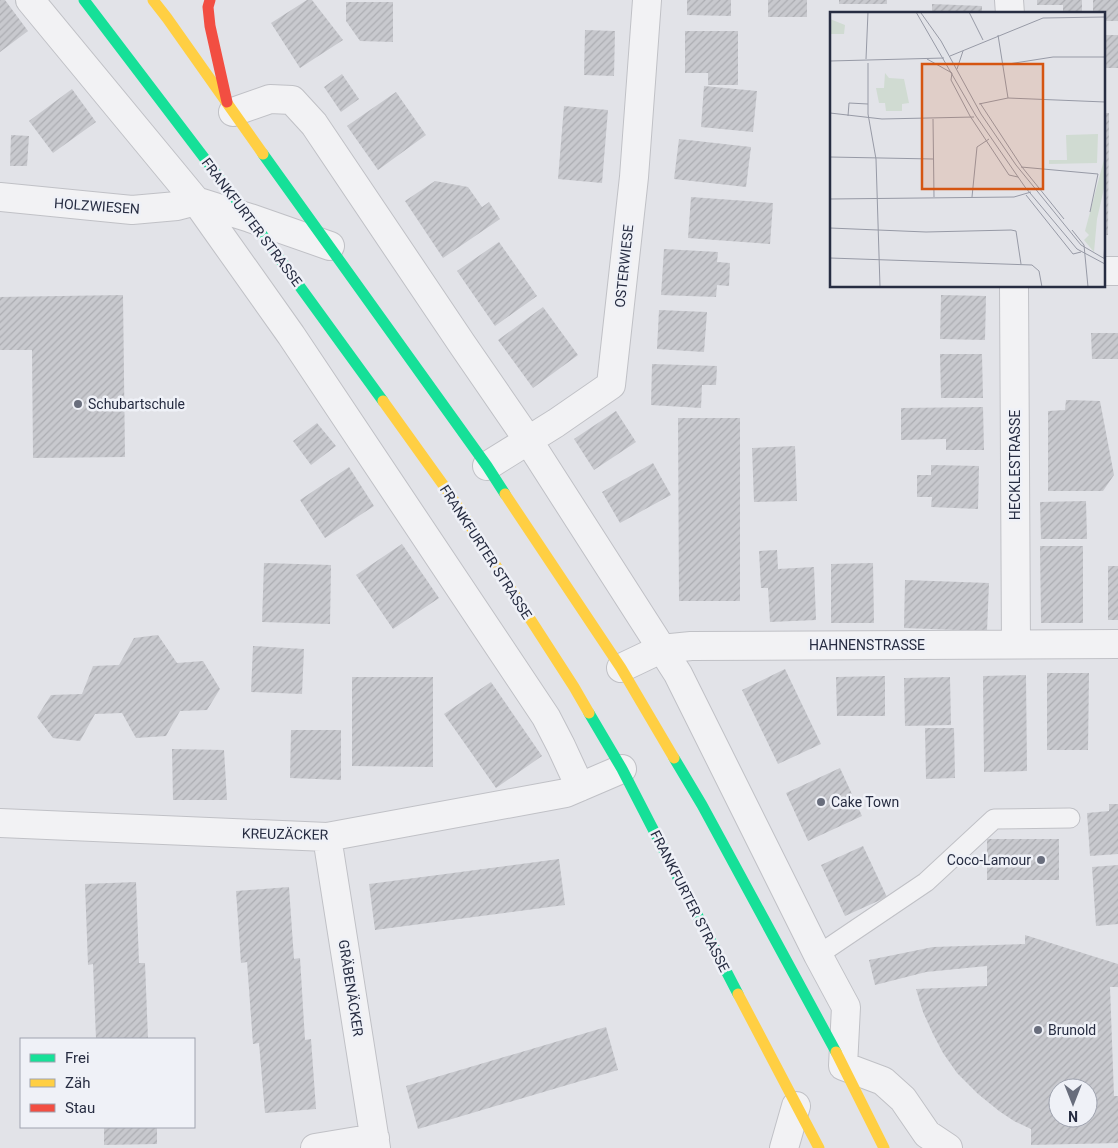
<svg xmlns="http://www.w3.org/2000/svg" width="1118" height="1148" font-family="Roboto,sans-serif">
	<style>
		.building { fill: url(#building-hatch); fill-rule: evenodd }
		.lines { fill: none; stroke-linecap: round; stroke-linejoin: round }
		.lane-casing { stroke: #c0c1c6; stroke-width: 21 }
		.street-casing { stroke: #c0c1c6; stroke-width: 30 }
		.lane { stroke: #f2f2f4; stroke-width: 19 }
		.street { stroke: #f2f2f4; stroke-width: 28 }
		.fast { stroke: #16e098; stroke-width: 11 }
		.slow { stroke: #ffcf43; stroke-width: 11 }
		.jam { stroke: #f24e42; stroke-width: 11 }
		.poi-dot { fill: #686d7c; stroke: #eff1f7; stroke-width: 2 }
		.labels { text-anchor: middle; stroke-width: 5; stroke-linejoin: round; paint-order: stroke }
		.street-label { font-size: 14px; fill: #272d42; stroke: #eff1f7 }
		.poi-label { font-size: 14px; fill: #272d42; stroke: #eff1f7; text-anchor: start }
		.inset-road { fill: none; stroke: #979aa6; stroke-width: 1 }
		.view { fill: #d55511; fill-opacity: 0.15; stroke: #d55511; stroke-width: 2.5 }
		.inset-edge { fill: none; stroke: #272d42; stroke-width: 2.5 }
	</style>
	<defs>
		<pattern id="building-hatch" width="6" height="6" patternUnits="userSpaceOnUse" patternTransform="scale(1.25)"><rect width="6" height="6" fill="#c8c9ce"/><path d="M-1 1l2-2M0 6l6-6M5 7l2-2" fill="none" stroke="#acadb2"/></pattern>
	</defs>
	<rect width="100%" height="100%" fill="#e2e3e8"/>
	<!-- building -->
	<path class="building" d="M0,0H5L28,31L0,52Z
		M307,0H312L343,40L300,68L271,23Z
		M687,0H731V16L687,15Z
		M768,0H807V17H768Z
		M839,0H887V4H839Z
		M1037,0H1082V13H1063V5H1037Z
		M1093,0H1118V21H1104V14H1093Z
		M346,2H393V42L360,41L346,21Z
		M932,4L982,6V14H932Z
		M585,30L615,31L614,76L584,75Z
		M685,31H738V85H708V73H685Z
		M1104,35H1118V68H1104Z
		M342,74L359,99L341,112L324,87Z
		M704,86L757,91L753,132L701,127Z
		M72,89L96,122L53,153L29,121Z
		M396,92L426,135L378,170L347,126Z
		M564,106L608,110L602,183L558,179Z
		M1104,113H1109L1108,235H1104Z
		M11,135L29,136L27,166H10Z
		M679,139L751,147L746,187L674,179Z
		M435,181L468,187L482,207L489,202L500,219L443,258L405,201Z
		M691,197L773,203L770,244L688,238Z
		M499,242L537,296L495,326L457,271Z
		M664,249L718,252L717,262L730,263L729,286L717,285L716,297L661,295Z
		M123,295L125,457L33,458L32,350H0V297Z
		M941,295L986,296L985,340L940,339Z
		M543,307L578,355L533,388L498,340Z
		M659,310L707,312L704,352L657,349Z
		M1091,333H1118V359H1092Z
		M940,354H982L983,398H941Z
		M652,364L717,366L716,385H702L701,408L651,405Z
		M1066,400L1100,401L1114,475L1103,491H1048V411L1065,410Z
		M983,407L984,450H946V439L901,440V408Z
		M616,411L636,442L594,470L574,439Z
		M678,418H740V601H679Z
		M317,423L336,446L311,465L293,441Z
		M795,446L797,501L754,502L752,448Z
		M653,463L671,495L620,523L602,492Z
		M931,465L979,466L978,509L931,507L932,497H917V475H931Z
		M349,467L374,506L325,538L300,500Z
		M1086,501L1087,539H1041L1040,502Z
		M402,544L439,598L393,629L356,575Z
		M1040,546H1083V623H1041Z
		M777,550L778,569L814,567L816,620L770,622L768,588H761L759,551Z
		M264,563L331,565L330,624L262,622Z
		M873,563L874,623H831V564Z
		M1108,566H1118V620H1108Z
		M905,580L989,583L987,631L904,628Z
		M158,635L177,663L203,661L220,689L207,710L180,711L166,736L136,738L122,713L95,714L80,741L53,738L37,717L51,695L82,694L93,666L119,665L134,638Z
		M253,646L304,649L302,694L251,692Z
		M785,669L821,744L778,764L742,690Z
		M1047,673H1089L1088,750H1047Z
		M1026,675L1027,771L984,772L983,676Z
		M885,676V716H837L836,677Z
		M352,677H433V767L352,766Z
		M950,677L951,725L905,726L904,678Z
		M491,682L542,756L496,788L444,714Z
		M925,728H954L955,778L926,779Z
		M291,730H341V780L290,778Z
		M172,749L224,750L227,800H173Z
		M840,768L862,816L808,841L786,793Z
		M1109,804H1118V854L1090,856L1087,813L1109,811Z
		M987,839H1059V880H987Z
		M863,846L887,897L845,916L821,865Z
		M559,859L565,905L375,930L369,884Z
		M1118,865V924L1096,926L1092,867Z
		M136,882L139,963H145L148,1039H96L93,964L88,965L85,884Z
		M289,887L294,959L300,958L305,1040L311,1039L316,1109L265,1113L259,1043L253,1044L247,962L241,963L236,891Z
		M1025,935L1118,964V987H1110L1114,1096H1118V1143L1031,1145V1129L1014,1121L999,1111L978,1094L957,1073L943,1053L933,1034L923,1012L916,989L987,986V966L926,972L875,985L869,960L933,947L1025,944ZM1058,1088H1088V1118H1058Z
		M606,1027L618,1070L418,1129L406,1086Z
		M104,1127H157V1144L104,1145Z"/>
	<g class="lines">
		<defs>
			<path id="lane" d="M818,955L926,882L994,819L1070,818"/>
			<path id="street" d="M30,0L196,201L291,335L546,717L561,746L580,787
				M1009,0L1010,14
				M233,112L270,99L292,100L314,124L462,344L528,440L678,674L818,955L846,1007L843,1066L883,1081L903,1099L927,1134L948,1148
				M0,197L132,210L177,206L196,201L250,218L330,246
				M1104,271H1118
				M1014,286L1016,644
				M487,466L556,423L611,385L634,177L647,0
				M621,668L661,649L691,646L1118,644
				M0,823L327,837L566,793L622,769
				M327,837L376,1148
				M315,1148L375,1138
				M784,1148L796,1106"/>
		</defs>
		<!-- lane casing -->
		<use href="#lane" class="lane-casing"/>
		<!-- street casing -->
		<use href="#street" class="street-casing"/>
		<!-- lane -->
		<use href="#lane" class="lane"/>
		<!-- street -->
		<use href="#street" class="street"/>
		<!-- fast -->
		<path class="fast" d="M84,0L250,218L383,401
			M263,154L487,466L505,494
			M589,713L622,769L738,994
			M674,758L702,805L836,1052"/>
		<!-- slow -->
		<path class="slow" d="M153,0L167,18L263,154
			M383,401L449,493L574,687L589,713
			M505,494L621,668L674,758
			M738,994L819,1148
			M836,1052L884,1148"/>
		<!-- jam -->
		<path class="jam" d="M210,0L208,7L210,26L227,102"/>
	</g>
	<!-- markers -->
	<g class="poi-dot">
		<circle cx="78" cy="404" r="5"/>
		<circle cx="821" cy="802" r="5"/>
		<circle cx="1041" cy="860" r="5"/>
		<circle cx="1038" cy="1030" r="5"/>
	</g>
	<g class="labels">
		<!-- street labels -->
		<g class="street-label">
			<text transform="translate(97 206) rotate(4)" y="5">HOLZWIESEN</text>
			<text transform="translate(252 222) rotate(53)" y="5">FRANKFURTER STRASSE</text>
			<text transform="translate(624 266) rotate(-84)" y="5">OSTERWIESE</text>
			<text transform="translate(1015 465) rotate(-90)" y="5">HECKLESTRASSE</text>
			<text transform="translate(486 552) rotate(57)" y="5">FRANKFURTER STRASSE</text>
			<text x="867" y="650">HAHNENSTRASSE</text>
			<text transform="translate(285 834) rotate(1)" y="5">KREUZÄCKER</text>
			<text transform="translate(690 901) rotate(63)" y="5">FRANKFURTER STRASSE</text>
			<text transform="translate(351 988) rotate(81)" y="5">GRÄBENÄCKER</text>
		</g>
		<!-- poi labels -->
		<g class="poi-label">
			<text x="88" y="409">Schubartschule</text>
			<text x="831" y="807">Cake Town</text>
			<text x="1031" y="865" text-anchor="end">Coco-Lamour</text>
			<text x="1048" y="1035">Brunold</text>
		</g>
	</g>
	<!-- overview -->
	<g transform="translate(830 12)">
		<rect width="275" height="275" fill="#e2e3e8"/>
		<path d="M275,144V172L267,207L264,240L254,228L259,223L255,219Z" fill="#d0dbd2"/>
		<path d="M0,7L15,13L14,22H0ZM55,61L59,66L74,67L79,91L72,92V99H56L55,91H49L46,76H54ZM268,122L267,151L219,152V148H237L236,123Z" fill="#d0dbd2"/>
		<path class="inset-road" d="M86,0L146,104L195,175L247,237L275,252M139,0L153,28M91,1L111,29L151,102L186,153L251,233L275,247M168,23L178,86M120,44L213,6L275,5M36,47L38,0M97,47L122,61L121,68L140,104L179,163L188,165M0,49L114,46M38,51V102L46,147L50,275M172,53L223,45H275M127,57L133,39M150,91L192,155L234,207M149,92L178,86L275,90M0,101L52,107L144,105M18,104L19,91L38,92M103,107L104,185M0,145L103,147M191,155L268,162L260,200M196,183L243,242L251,240M142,185L147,135L159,127M0,187L184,185L201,180M0,216L96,220L181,218L186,219L191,252M242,218L254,233L258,275M0,246L202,253L209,259L212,275M274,246L275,228"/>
		<path class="view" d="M92,52H213V177H92Z"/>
		<rect width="275" height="275" class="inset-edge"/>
	</g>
	<!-- legend -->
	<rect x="20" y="1038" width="175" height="90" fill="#eff1f7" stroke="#9fa3af"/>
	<rect x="30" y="1054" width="25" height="8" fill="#16e098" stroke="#9fa3af"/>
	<text x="65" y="1063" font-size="15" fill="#272d42">Frei</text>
	<rect x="30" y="1079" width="25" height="8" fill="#ffcf43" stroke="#9fa3af"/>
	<text x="65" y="1088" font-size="15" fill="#272d42">Zäh</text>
	<rect x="30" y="1104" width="25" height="8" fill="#f24e42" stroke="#9fa3af"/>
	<text x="65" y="1113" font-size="15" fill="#272d42">Stau</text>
	<!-- north arrow -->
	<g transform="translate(1073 1103) rotate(180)"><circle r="24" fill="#eff1f7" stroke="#9fa3af"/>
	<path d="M0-4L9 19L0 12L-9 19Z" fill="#686d7c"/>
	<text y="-8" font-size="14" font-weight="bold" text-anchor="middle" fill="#272d42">N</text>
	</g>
</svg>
